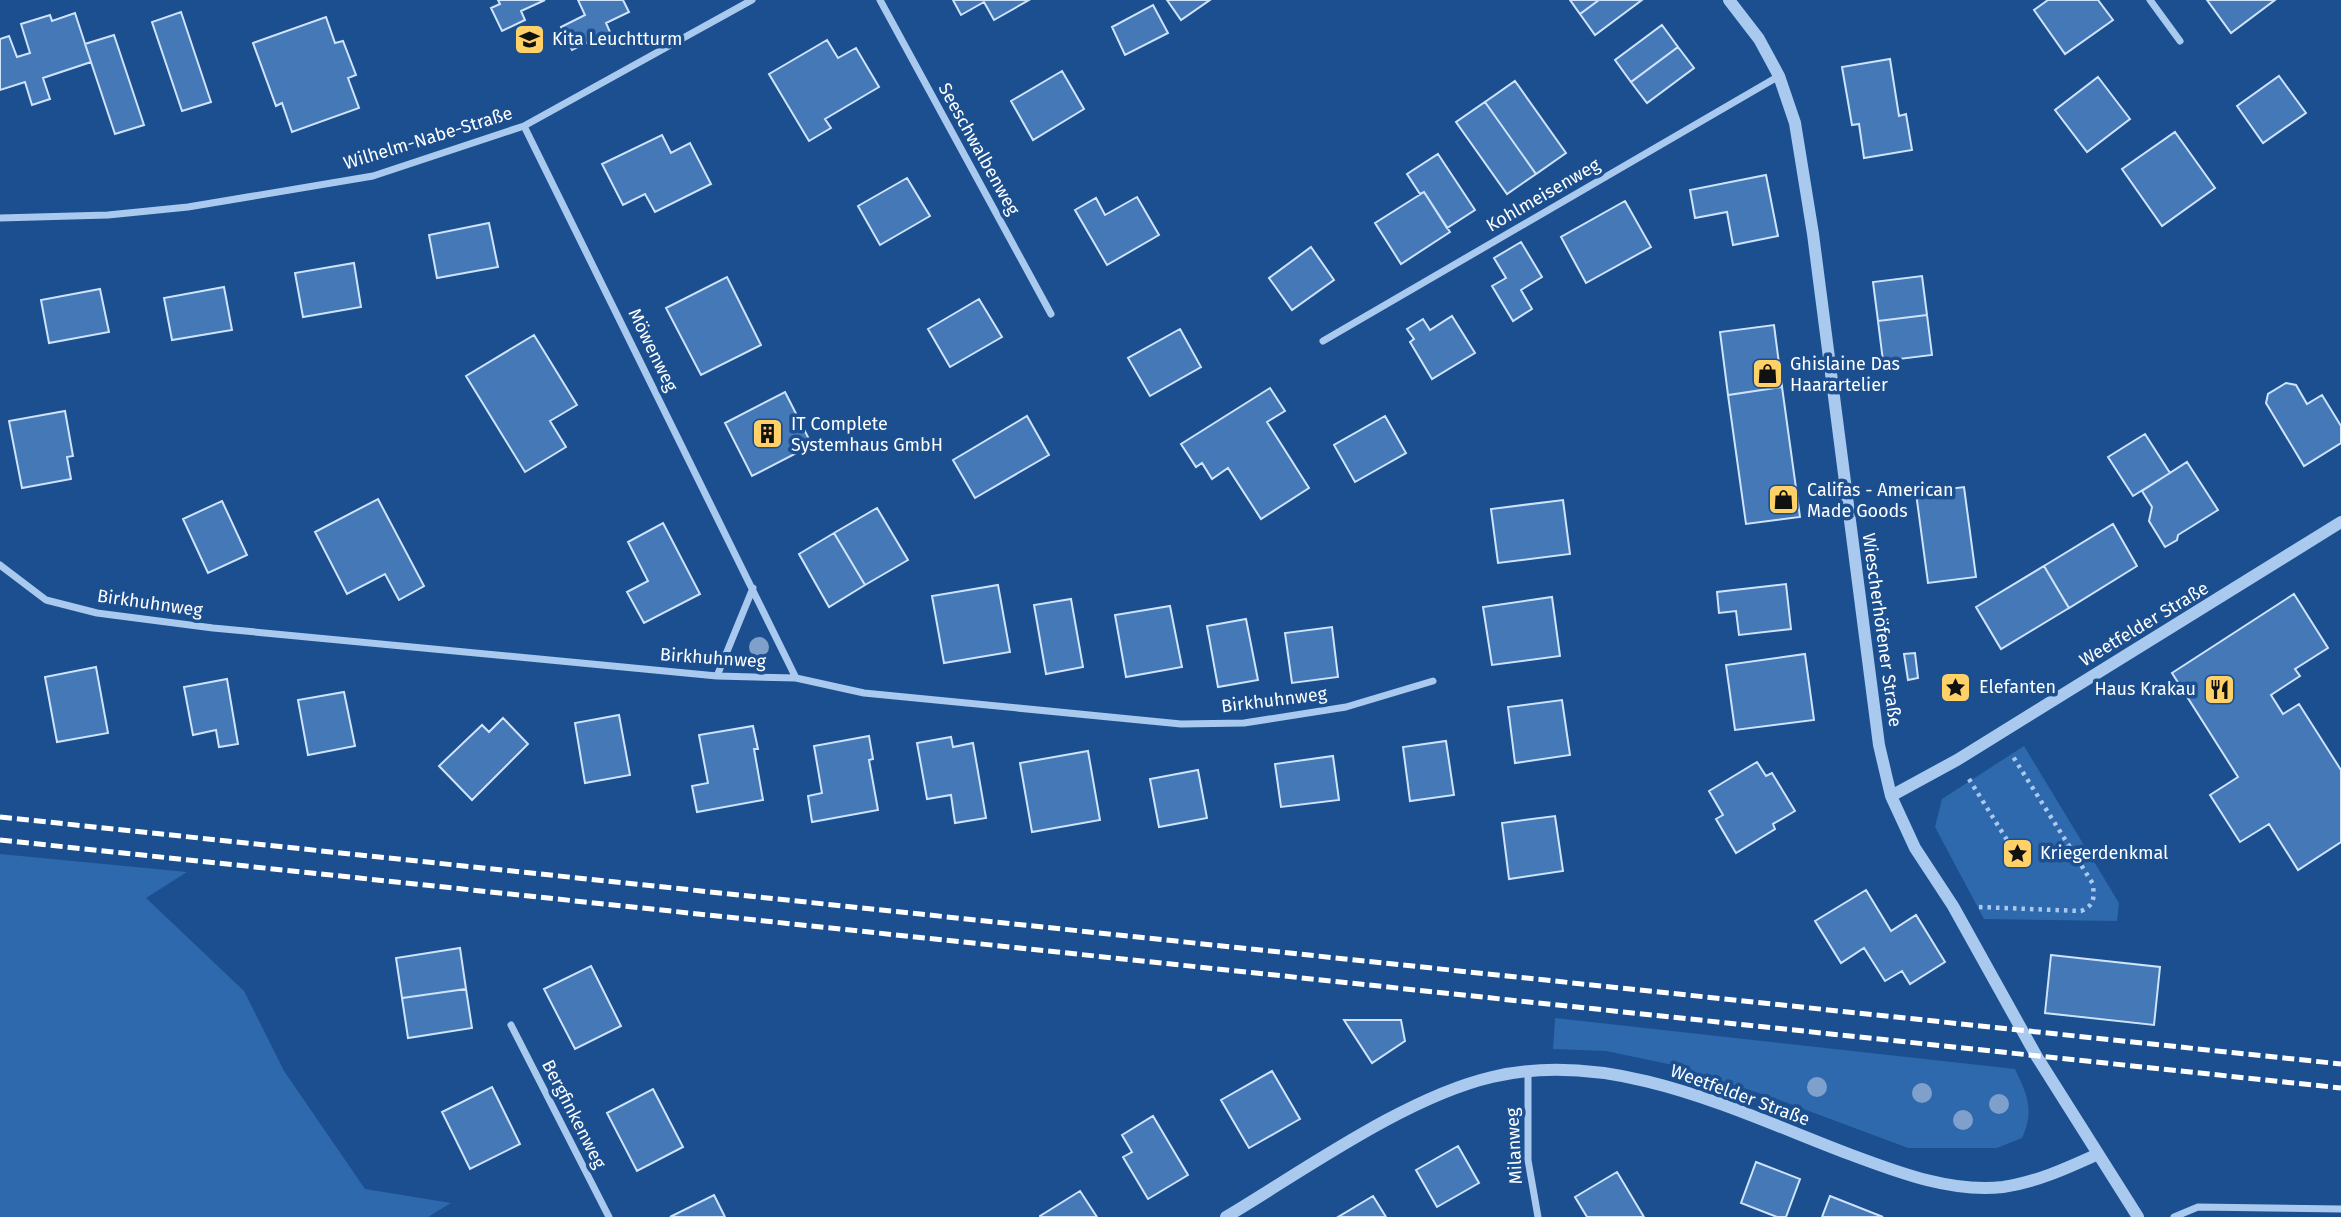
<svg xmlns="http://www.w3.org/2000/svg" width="2341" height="1217" font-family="'Fira Sans',sans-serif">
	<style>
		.green { fill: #2e69ad }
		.building { fill: #4478b7; stroke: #cfe3fa; stroke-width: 2 }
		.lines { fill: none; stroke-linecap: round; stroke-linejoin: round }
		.path { stroke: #a9c9ee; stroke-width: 4.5; stroke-dasharray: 3.5 5; stroke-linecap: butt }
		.minor { stroke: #a9c9ee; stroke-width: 7 }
		.tertiary { stroke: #a9c9ee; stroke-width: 12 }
		.rail { stroke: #fff; stroke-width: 5; stroke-dasharray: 12 5; stroke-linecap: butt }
		.tree { fill: #7ea0ca }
		.labels { text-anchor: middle; stroke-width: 7; stroke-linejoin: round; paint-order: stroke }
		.poi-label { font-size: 18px; fill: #fff; stroke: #1b4f8f; text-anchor: start }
		.street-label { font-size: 18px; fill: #fff; stroke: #1b4f8f }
	</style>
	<rect width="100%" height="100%" fill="#1b4f8f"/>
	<!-- green -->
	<path class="green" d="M2024,746L2119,903L2117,921L1984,919L1935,827L1942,799Z
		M0,854L187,872L146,898L244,991L284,1071L365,1189L451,1203L428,1217H0Z
		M1555,1018L2015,1069C2027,1095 2035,1110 2022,1138L1997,1148H1908L1771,1097L1673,1065L1606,1051L1553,1049Z"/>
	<!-- building -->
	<path class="building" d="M498,0H545L521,11L525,20L502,31L491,8L500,4Z
		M578,0H623L629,12L606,23L610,32L572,50L561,27L585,15Z
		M953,0H1029L994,20L984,2L961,15Z
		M1167,0H1210L1181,20Z
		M1570,0H1599L1580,14Z
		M1599,0H1642L1595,35L1580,14Z
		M2048,0H2098L2113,20L2065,54L2034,10Z
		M2207,0H2275L2231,33Z
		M1153,5L1168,33L1125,55L1112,27Z
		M181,12L211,102L182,111L152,22Z
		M75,13L91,62L43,78L50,99L32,105L25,82L0,90V39L9,36L17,57L30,53L21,24L50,15L52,21Z
		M326,17L335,43L343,41L356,75L348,78L359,108L292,132L282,103L276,106L253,43Z
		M1662,25L1678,47L1631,82L1615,60Z
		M114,35L144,125L115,134L85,44Z
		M827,40L838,58L856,48L879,87L825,119L831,128L809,141L769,74Z
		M1678,47L1694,68L1647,103L1631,82Z
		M1890,59L1899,116L1906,114L1912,150L1864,158L1859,124L1852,125L1842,67Z
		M1062,71L1084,109L1033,140L1011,101Z
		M2279,76L2306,113L2263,143L2237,106Z
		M2098,77L2130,119L2087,152L2055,110Z
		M1515,81L1566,153L1536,174L1485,102Z
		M1485,102L1536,174L1507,194L1456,122Z
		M2175,132L2215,188L2162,226L2122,169Z
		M662,135L671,153L690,143L711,184L655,212L645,194L623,205L602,164Z
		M1438,154L1475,210L1447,228L1424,192L1420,194L1407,174Z
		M1766,175L1778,236L1733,245L1727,212L1695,218L1690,190Z
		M907,178L930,216L880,245L858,206Z
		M1424,192L1450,232L1401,264L1375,223Z
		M1137,197L1159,235L1107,265L1075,210L1096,198L1105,215Z
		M1625,201L1651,247L1586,283L1561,237Z
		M489,223L498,267L437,278L429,235Z
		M1521,242L1542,277L1521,290L1532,309L1513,321L1492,286L1506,278L1494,258Z
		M1311,247L1334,280L1292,310L1269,278Z
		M354,263L361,307L303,317L295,273Z
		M1922,276L1927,315L1878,321L1873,282Z
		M727,277L761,345L701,375L666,308Z
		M224,287L232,330L172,340L164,298Z
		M100,289L109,332L49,343L41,300Z
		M979,299L1002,337L950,367L928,329Z
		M1927,315L1932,355L1883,361L1878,321Z
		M1452,316L1475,353L1432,379L1410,342L1414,339L1407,329L1423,319L1430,330Z
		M1774,325L1782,387L1728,395L1720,332Z
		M1180,329L1201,367L1150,396L1128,358Z
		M534,335L577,405L550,421L566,447L525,472L466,376Z
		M2286,383L2296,385L2307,404L2322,395L2341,426V443L2304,466L2266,403L2268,394Z
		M1782,387L1800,517L1746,524L1728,395Z
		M1270,388L1285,411L1267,422L1309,488L1261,519L1228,468L1212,479L1202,463L1196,467L1181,444Z
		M785,392L812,445L752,476L725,423Z
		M65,411L73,456L67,457L71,479L22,488L9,421Z
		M1027,416L1049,455L975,498L953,460Z
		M1385,416L1406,453L1355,482L1334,445Z
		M2145,434L2170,473L2133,496L2108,457Z
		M2187,462L2218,510L2178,535L2177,540L2165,547L2149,521L2152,507L2142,491Z
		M1964,487L1976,577L1928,583L1916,493Z
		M378,499L424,586L399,600L385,574L347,594L315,532Z
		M1563,500L1570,554L1498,563L1491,509Z
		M222,501L247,555L208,573L183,519Z
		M877,508L908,560L865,585L834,533Z
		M663,523L700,594L644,623L627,592L648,581L628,542Z
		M2113,524L2137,566L2069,608L2044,566Z
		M834,533L865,585L829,607L799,554Z
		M2044,566L2069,608L2001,649L1976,607Z
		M1786,584L1791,629L1739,635L1736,611L1719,613L1717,592Z
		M998,585L1010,652L944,663L932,596Z
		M2294,594L2328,648L2295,669L2300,676L2271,695L2283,714L2299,704L2341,770V842L2298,870L2269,824L2240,842L2210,795L2238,777L2172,673Z
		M1552,597L1560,656L1492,665L1483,607Z
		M1071,599L1083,667L1046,674L1034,605Z
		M1170,606L1182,667L1126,677L1115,615Z
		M1246,619L1258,680L1218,687L1207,626Z
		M1332,627L1338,677L1292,683L1285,633Z
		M1915,653L1918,678L1908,680L1904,654Z
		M1805,654L1814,720L1735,730L1726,665Z
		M96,667L108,733L57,742L45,677Z
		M227,679L238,744L219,747L216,730L193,735L184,687Z
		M344,692L355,746L308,755L298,700Z
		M1562,700L1570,755L1515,763L1508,707Z
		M619,715L630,775L585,783L575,723Z
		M503,718L528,744L472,800L439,766L482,725L489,732Z
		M753,726L758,749H754L763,800L697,812L692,786L708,783L699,735Z
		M869,736L873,759L869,760L878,810L812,822L808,796L822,793L814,746Z
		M951,737L953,747L973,743L986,818L955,823L951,795L927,799L917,743Z
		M1446,741L1454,795L1410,801L1403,747Z
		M1088,751L1100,820L1032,832L1020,763Z
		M1333,756L1339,800L1281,807L1275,764Z
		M1757,762L1766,776L1772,773L1795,811L1773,824L1775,829L1736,853L1716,819L1723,815L1709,791Z
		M1198,770L1207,818L1159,827L1150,779Z
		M1555,816L1563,871L1509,879L1502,823Z
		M1866,890L1891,931L1916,915L1945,962L1910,984L1902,971L1885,981L1864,948L1841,963L1815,921Z
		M460,948L466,989L402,998L396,958Z
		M2051,955L2160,967L2154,1025L2045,1013Z
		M591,966L621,1026L575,1049L544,989Z
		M466,989L472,1028L408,1038L402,998Z
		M1344,1020H1401L1405,1041L1372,1063Z
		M1272,1071L1300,1119L1249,1148L1221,1100Z
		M492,1087L520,1144L470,1169L442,1112Z
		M653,1089L683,1147L637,1171L607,1113Z
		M1153,1116L1188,1175L1148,1199L1123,1157L1132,1152L1122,1135Z
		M1458,1146L1479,1183L1437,1207L1416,1170Z
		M1756,1162L1800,1179L1786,1217H1777L1741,1203Z
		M1617,1172L1644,1217H1587L1575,1197Z
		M1080,1191L1097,1217H1040V1216Z
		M714,1195L725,1217H670Z
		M1373,1196L1386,1217H1338Z
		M1830,1196L1883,1217H1822Z"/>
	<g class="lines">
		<!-- path -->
		<path class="path" d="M1969,779L2007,840
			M1979,907L2081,911C2095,905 2094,898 2093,884L2012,755"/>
		<!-- minor -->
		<path class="minor" d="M880,0L1051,314
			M2150,0L2180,41
			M524,126L796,678
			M0,218L108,215L188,207L373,176L524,126L752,0
			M1323,341L1779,76
			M0,565L46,600L97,613L213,628L717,676L796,678L864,693L1181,724L1244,723L1346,707L1433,681
			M717,676L753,588
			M511,1025L609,1217
			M1528,1072V1160L1538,1217
			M2174,1217L2198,1207L2341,1209"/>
		<!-- tertiary -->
		<path class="tertiary" d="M1729,0L1759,39L1779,76L1795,123L1813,234L1879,745L1891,796L1915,848L1953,906L2037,1057L2138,1217
			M1891,796L1957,760L2341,522
			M1226,1217C1303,1171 1406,1097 1492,1077C1615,1048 1738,1112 1849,1154C1897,1172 1951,1193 2003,1187C2037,1182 2067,1168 2098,1154"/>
		<!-- rail -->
		<path class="rail" d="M0,817L2341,1064
			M0,840L2341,1088"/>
	</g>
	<!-- trees -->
	<g class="tree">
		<circle cx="759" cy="647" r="10"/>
		<circle cx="1817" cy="1087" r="10"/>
		<circle cx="1922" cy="1093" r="10"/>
		<circle cx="1999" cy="1104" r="10"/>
		<circle cx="1963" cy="1120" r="10"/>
	</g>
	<!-- icons -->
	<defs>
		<symbol id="school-square" viewBox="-11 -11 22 22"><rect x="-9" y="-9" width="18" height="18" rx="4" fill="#ffd166" stroke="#1b4f8f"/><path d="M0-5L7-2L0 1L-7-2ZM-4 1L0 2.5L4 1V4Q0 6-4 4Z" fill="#111"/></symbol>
		<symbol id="shop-square" viewBox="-11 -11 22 22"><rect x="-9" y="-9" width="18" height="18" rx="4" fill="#ffd166" stroke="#1b4f8f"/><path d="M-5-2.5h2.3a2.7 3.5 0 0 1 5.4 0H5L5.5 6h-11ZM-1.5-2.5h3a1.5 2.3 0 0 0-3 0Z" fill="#111"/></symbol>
		<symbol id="building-square" viewBox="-11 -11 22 22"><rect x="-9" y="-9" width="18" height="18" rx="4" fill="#ffd166" stroke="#1b4f8f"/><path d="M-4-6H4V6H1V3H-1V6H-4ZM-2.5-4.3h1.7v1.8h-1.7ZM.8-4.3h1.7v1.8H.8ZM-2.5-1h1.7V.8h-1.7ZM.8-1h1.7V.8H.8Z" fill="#111"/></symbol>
		<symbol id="sight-square" viewBox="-11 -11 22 22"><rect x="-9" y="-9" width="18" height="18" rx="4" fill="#ffd166" stroke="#1b4f8f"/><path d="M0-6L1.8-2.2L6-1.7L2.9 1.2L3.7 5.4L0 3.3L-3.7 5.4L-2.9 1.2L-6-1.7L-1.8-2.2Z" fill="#111"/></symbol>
		<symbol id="restaurant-square" viewBox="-11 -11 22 22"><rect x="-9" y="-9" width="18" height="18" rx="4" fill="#ffd166" stroke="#1b4f8f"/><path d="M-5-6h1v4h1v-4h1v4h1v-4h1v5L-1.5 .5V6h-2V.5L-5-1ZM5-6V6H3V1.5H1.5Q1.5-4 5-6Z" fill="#111"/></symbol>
	</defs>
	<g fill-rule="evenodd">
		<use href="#school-square" x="512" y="22" width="35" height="35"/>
		<use href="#shop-square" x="1750" y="356" width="35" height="35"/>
		<use href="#building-square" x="750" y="416" width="35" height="35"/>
		<use href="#shop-square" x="1766" y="482" width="35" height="35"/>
		<use href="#sight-square" x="1938" y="670" width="35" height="35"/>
		<use href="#restaurant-square" x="2202" y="672" width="35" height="35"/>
		<use href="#sight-square" x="2000" y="836" width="35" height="35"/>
	</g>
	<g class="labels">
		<!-- poi labels -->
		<g class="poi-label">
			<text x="552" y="45">Kita Leuchtturm</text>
			<text x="1790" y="370">Ghislaine Das<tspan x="1790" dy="21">Haarartelier</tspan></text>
			<text x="791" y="430">IT Complete<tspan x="791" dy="21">Systemhaus GmbH</tspan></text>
			<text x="1807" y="496">Califas - American<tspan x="1807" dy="21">Made Goods</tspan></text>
			<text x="1979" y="693">Elefanten</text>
			<text x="2196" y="695" text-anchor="end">Haus Krakau</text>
			<text x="2040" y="859">Kriegerdenkmal</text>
		</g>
		<!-- street labels -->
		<g class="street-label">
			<text transform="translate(428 138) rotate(-17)" y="6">Wilhelm-Nabe-Straße</text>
			<text transform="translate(979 149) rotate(61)" y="6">Seeschwalbenweg</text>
			<text transform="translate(1543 195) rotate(-30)" y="6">Kohlmeisenweg</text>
			<text transform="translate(653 350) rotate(64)" y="6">Möwenweg</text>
			<text transform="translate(150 603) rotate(8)" y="6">Birkhuhnweg</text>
			<text transform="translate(2144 624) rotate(-31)" y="6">Weetfelder Straße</text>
			<text transform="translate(1882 630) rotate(82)" y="6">Wiescherhöfener Straße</text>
			<text transform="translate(713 658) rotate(4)" y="6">Birkhuhnweg</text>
			<text transform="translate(1274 700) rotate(-7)" y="6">Birkhuhnweg</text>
			<text transform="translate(1740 1095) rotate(20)" y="6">Weetfelder Straße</text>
			<text transform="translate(574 1114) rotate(63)" y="6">Bergfinkenweg</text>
			<text transform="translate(1514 1146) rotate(-93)" y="6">Milanweg</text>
		</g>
	</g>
</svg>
